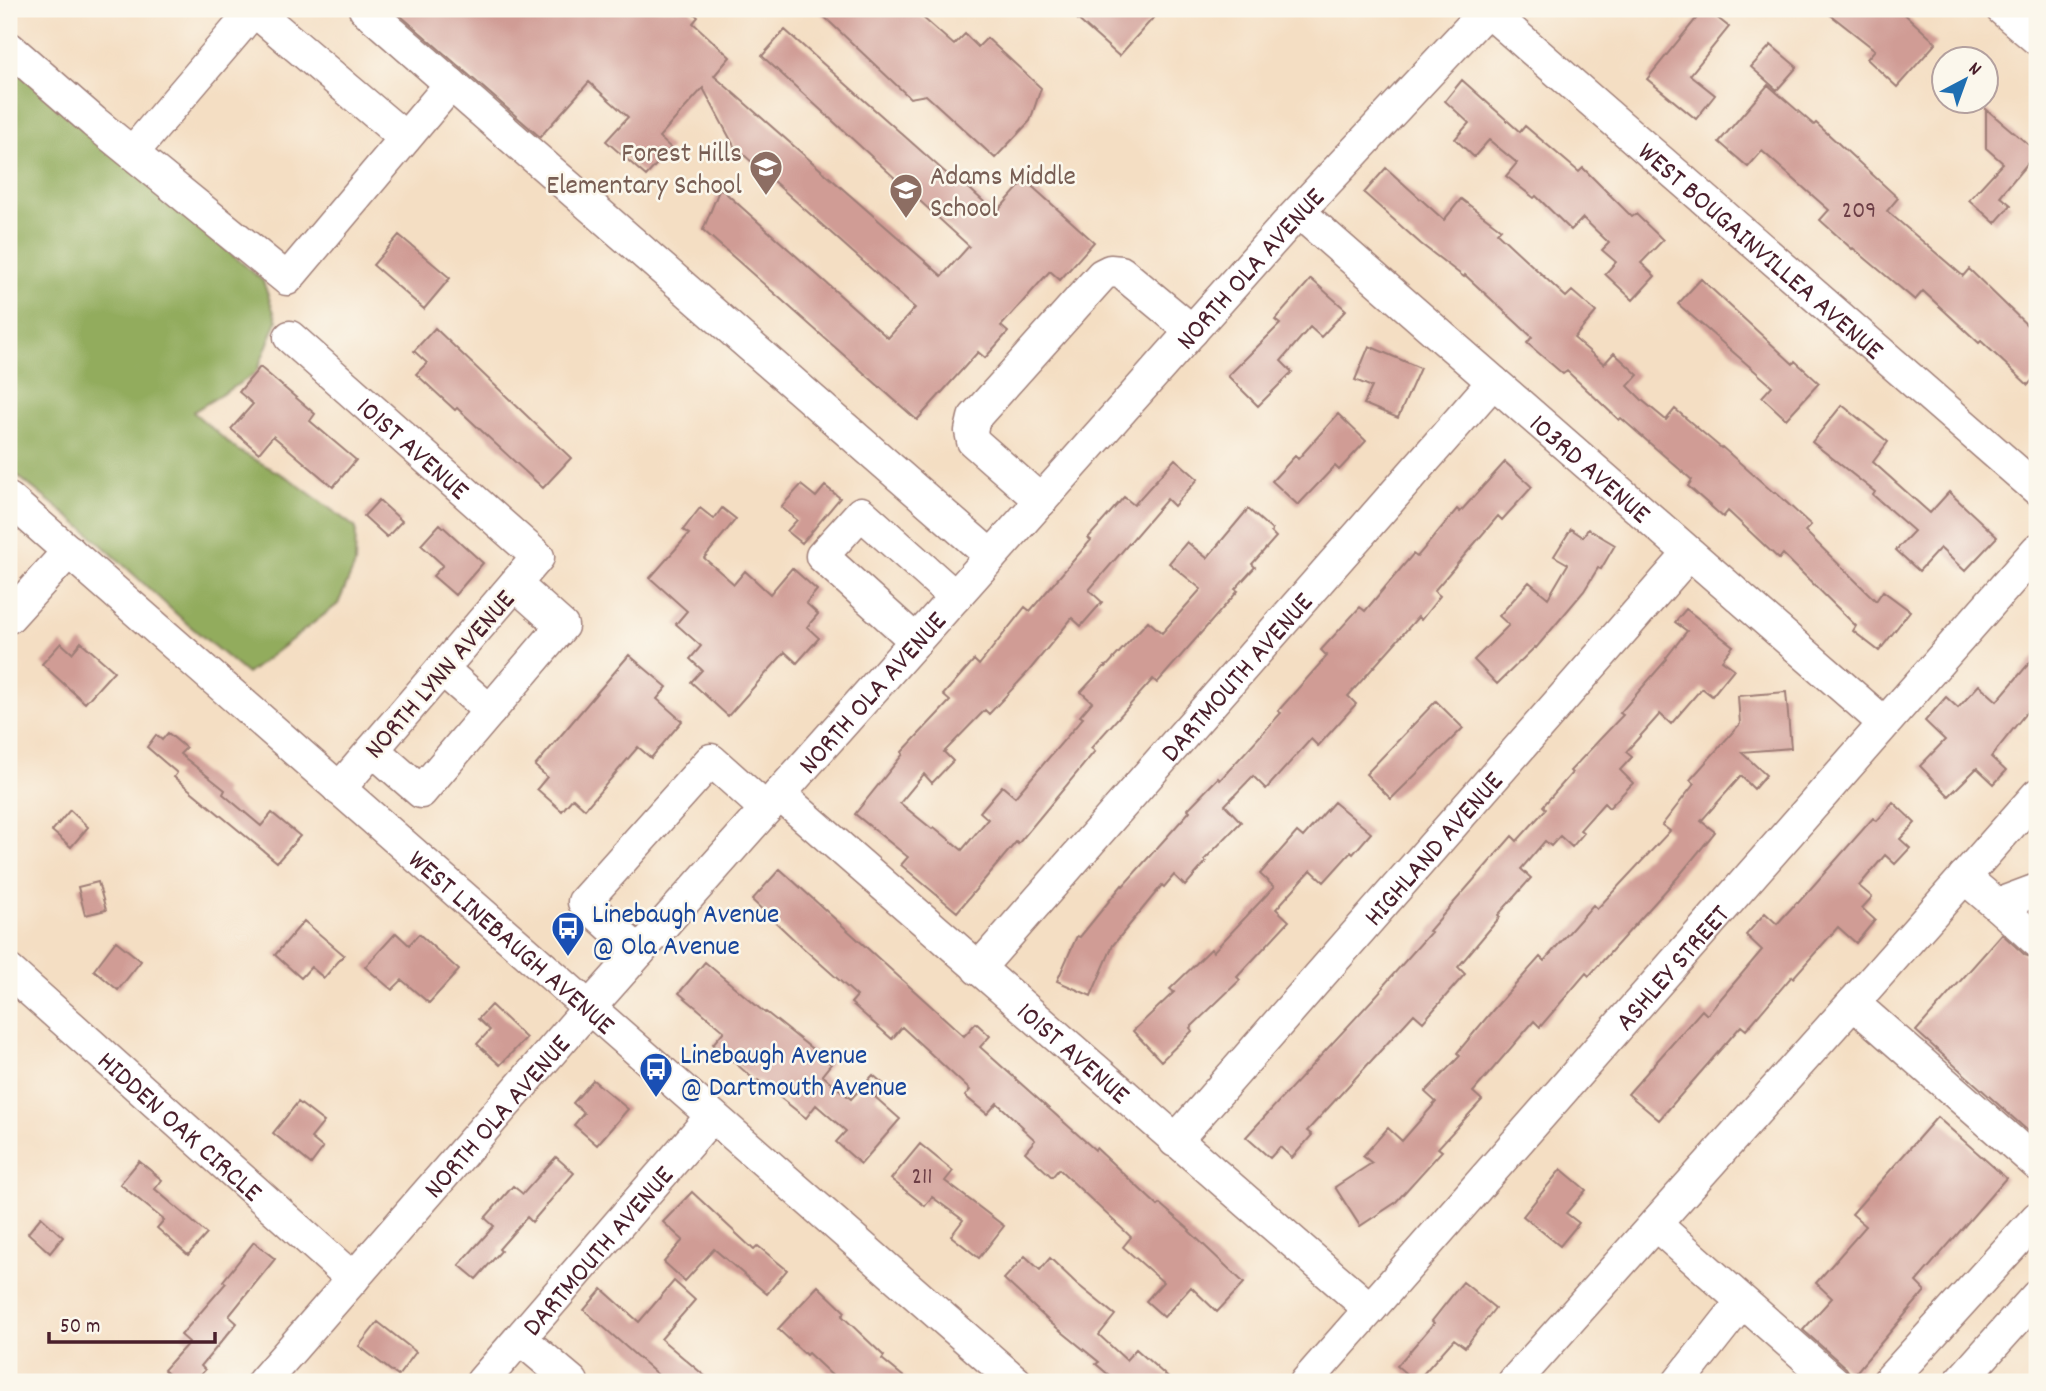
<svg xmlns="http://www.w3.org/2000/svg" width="2046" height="1391" font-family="Dekko,sans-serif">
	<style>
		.forest { fill: #92ac5d; stroke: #6e6644; stroke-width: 2 }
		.building { fill: #d09c95 }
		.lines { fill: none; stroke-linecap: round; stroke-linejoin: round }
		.minor-casing { stroke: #9f7e77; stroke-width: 35 }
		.minor { stroke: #fff; stroke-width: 32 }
		.labels { text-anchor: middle; stroke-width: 5; stroke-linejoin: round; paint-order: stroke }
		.number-label { font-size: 24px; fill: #6c3e46 }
		.education-label { font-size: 28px; fill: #785e54; stroke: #fbf7ec; text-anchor: end }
		.street-label { font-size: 28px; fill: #4a1f2b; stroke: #fbf7ec }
		.transit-label { font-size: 28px; fill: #164399; stroke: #fbf7ec; text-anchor: start }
	</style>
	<rect width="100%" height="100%" fill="#fbf7ec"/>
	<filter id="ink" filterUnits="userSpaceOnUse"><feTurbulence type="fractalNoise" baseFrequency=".0143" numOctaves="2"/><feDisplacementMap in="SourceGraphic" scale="14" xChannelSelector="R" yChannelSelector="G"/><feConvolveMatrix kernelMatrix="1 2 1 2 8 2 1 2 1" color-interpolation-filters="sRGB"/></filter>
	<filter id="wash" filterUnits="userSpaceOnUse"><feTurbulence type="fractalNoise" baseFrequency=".00686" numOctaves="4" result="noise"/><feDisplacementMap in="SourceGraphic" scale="28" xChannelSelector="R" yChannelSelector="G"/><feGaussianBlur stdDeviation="1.57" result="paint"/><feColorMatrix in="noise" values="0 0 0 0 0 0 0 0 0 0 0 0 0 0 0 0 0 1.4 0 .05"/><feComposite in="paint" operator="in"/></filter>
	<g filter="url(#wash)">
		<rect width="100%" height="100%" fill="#f4dec3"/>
		<!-- forest -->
		<path class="forest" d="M9,63L263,281L277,321L256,373L193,412L237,450L290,479L356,528L355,565L338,604L247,674L184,621L89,533L9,469Z"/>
		<g id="blocks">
			<!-- building -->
			<path class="building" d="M393,9H689L698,17L693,23L730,57L714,76L942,276L969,246L762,56L785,30L956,182L959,179L996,213L1025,180L1094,242L1060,280L1050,271L1001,326L1008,332L985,358L978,352L917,420L703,230L720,188L888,338L915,308L734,146L703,88L659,137L671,148L646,176L606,141L628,117L589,82L540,137Z
				M816,9H913L954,45L965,34L978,47L987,38L1041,88L1030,121L995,158L926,95L910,98Z
				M1066,9H1145L1154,17L1119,56Z
				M1704,9H1706L1729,27L1690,75L1715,95L1696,119L1647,79Z
				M1823,9H1899L1936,43L1897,87L1867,59L1875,50Z
				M1771,45L1797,67L1777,90L1751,67Z
				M1462,80L1520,132L1525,126L1579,172L1583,168L1632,217L1636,214L1663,240L1641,263L1655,276L1633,300L1605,274L1616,262L1602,250L1609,243L1583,218L1571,230L1536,196L1534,198L1506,176L1517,163L1489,140L1474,157L1455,139L1469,123L1445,101Z
				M1768,85L1814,125L1816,123L1898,198L1887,211L1963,276L1969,269L2037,335V375L2028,385L1981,341L1979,343L1923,291L1915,300L1853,248L1852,249L1820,220L1829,210L1762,151L1748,167L1719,142Z
				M1986,109L2037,152L2000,196L2011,205L1995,223L1969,200L2003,163L1986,148Z
				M1386,168L1444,220L1461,199L1501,229L1497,233L1566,297L1572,291L1596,312L1574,338L1604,364L1614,353L1638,375L1628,386L1643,401L1666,420L1675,409L1721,448L1722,447L1774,493L1775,492L1811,525L1805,531L1876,601L1883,591L1910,611L1879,651L1853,631L1856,626L1783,554L1779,559L1728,511L1723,517L1688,486L1692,480L1621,418L1619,420L1567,371L1563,374L1527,343L1532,337L1465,275L1464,277L1421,244L1364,193Z
				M399,235L450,278L424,309L373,265Z
				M1311,279L1346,310L1321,337L1310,327L1281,361L1292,372L1258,406L1228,376L1280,324L1275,320Z
				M1701,279L1793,364L1795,361L1819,383L1786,419L1762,397L1772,386L1678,304Z
				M435,328L571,458L543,488L457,408L455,410L416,374L427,363L414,351Z
				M1369,346L1420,368L1398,418L1364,404L1372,387L1355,380Z
				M260,367L315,414L310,421L356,460L333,487L273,436L259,453L231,429L253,404L239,392Z
				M1842,405L1888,442L1873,462L1930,513L1949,492L1997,537L1965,571L1940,548L1919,571L1896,550L1914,531L1873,495L1875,492L1812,442Z
				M1338,414L1366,441L1339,470L1335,466L1298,505L1272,481L1295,456L1298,459Z
				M1175,459L1198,479L1174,506L1167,499L1089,590L1102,602L1081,626L1072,618L1028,672L989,714L985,710L944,752L953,761L932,783L924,774L900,803L932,829L934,827L962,850L988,819L980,812L1002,786L1015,797L1083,718L1080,716L1092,702L1081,692L1105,666L1106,667L1148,621L1162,633L1201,589L1169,563L1187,542L1207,558L1248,509L1272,530L1271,532L1276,537L1252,564L1255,567L1235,589L1238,591L1157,683L1153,679L1091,748L1095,751L1018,844L1016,842L957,912L901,865L908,857L855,814L903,754L902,752L950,701L943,695L974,660L979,665L1025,607L1030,611L1091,540L1088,538L1124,497L1134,505Z
				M1505,462L1532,487L1502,520L1498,516L1434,591L1440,596L1421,620L1418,617L1348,696L1356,704L1318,746L1311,739L1266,789L1253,776L1225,805L1241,822L1204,860L1206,862L1185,886L1174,875L1164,887L1162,885L1113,945L1091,996L1057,981L1077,936L1080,937L1122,885L1123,886L1190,811L1188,809L1218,778L1220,780L1281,713L1278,711L1327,656L1321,650L1360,607L1365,611L1413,554L1417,557L1457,509L1460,512Z
				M801,485L816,497L825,486L840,498L802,543L787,531L797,520L781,507Z
				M379,500L402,521L387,537L364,516Z
				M700,508L714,519L722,508L736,519L704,558L734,584L745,571L770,594L792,568L817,590L806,603L818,614L807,627L819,638L797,663L785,652L728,716L691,682L702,670L690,659L701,646L676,624L687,611L650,578L689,534L683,530Z
				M440,524L483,563L455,595L433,576L443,565L421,545Z
				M1571,529L1583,537L1588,529L1615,545L1601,569L1598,568L1584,591L1536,648L1535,647L1497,684L1474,660L1509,625L1499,616L1529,582L1548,598L1568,564L1554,556Z
				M1686,609L1733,646L1722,660L1734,669L1712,696L1702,688L1671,724L1660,714L1626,752L1632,757L1620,770L1633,783L1609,808L1604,803L1580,830L1584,833L1572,847L1560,836L1551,846L1545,841L1521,869L1531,878L1498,915L1500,917L1458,967L1465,974L1423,1022L1414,1014L1307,1131L1312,1135L1292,1158L1280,1147L1270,1158L1246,1137L1384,987L1383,986L1431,932L1429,931L1512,836L1517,841L1546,809L1543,806L1572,773L1570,771L1623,715L1620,713L1667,659L1666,658L1687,631L1675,622Z
				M81,642L114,671L85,703L42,664L61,643L72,653Z
				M2037,654V699L1991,757L2006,771L1994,784L1977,768L1949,796L1920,766L1945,740L1925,721L1946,697L1958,708L1979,685L1997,701Z
				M629,655L667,687L657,699L682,721L651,758L638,747L585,809L573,798L562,811L537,789L547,777L535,766Z
				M1786,692L1791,748L1741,752L1766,775L1754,789L1741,776L1701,821L1715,832L1678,877L1589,976L1586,973L1540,1027L1534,1021L1473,1092L1482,1100L1438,1148L1442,1151L1395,1203L1360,1226L1335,1187L1372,1163L1363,1156L1388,1128L1402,1141L1436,1102L1425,1092L1460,1056L1457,1053L1493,1010L1540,957L1544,961L1593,905L1597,909L1670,831L1662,825L1694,784L1690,780L1740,724L1738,696Z
				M1436,701L1463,728L1391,799L1366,774Z
				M168,733L186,748L180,754L225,790L223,794L261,826L272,813L300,836L277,862L174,777L177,773L147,747L156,735L162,740Z
				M1334,802L1371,833L1353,854L1351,852L1324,882L1311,870L1276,909L1289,921L1237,977L1240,980L1190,1028L1192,1031L1161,1061L1133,1031L1174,992L1170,989L1211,949L1213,952L1274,887L1260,874L1297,832L1303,837Z
				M1893,802L1915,823L1900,839L1910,848L1895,864L1885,855L1859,886L1872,897L1862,908L1875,920L1856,943L1838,927L1793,978L1792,976L1746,1030L1741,1026L1659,1120L1628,1094L1702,1010L1707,1015L1762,950L1746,935L1765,913L1777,924L1797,902L1798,903L1873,818L1877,821Z
				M70,810L88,827L71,847L52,831Z
				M780,869L964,1036L976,1023L990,1036L980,1047L1095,1150L1096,1148L1158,1206L1160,1204L1190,1230L1189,1231L1244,1283L1217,1312L1191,1287L1164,1317L1146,1301L1163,1282L1123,1247L1131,1237L1059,1169L1052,1177L1025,1152L1035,1140L1022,1128L1023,1127L997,1103L987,1114L965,1096L970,1090L902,1027L892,1039L851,1003L857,996L802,947L752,900Z
				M98,882L106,910L85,915L78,887Z
				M304,921L344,955L324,978L311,967L301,978L275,955Z
				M396,933L409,945L419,934L459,970L429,1003L402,980L392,990L365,967Z
				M2002,934L2025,955L2037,959V1139L1916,1031Z
				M116,941L141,961L118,990L94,970Z
				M705,962L765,1013L766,1012L831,1064L822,1075L851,1099L873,1075L886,1086L875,1097L900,1119L861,1164L836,1142L846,1131L816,1105L806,1118L758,1080L757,1082L713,1044L724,1031L679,993Z
				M491,1005L526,1038L500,1065L477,1044L490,1030L478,1019Z
				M593,1080L628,1109L597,1145L574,1125L584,1113L573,1103Z
				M298,1102L324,1122L311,1138L323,1148L311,1164L273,1133Z
				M1937,1117L2006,1178L1916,1282L1925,1291L1852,1377L1846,1368L1803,1330L1832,1298L1816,1283L1866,1226L1852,1214Z
				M920,1144L953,1171L945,1181L1004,1226L979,1258L951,1236L963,1220L932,1197L925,1206L891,1179Z
				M556,1157L574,1173L532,1222L527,1217L499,1249L501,1251L476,1279L459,1265L494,1226L485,1218L513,1186L523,1194Z
				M139,1161L162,1180L155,1189L207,1234L188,1255L157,1228L164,1220L120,1184Z
				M1561,1169L1586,1190L1566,1213L1579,1223L1560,1246L1523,1216Z
				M692,1192L754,1250L758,1246L787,1270L767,1294L714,1249L685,1281L664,1262L683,1240L663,1222Z
				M41,1217L63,1237L50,1253L28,1233Z
				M254,1242L275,1259L229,1316L237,1323L201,1366L205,1370L194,1382H177L164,1370L189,1342L181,1335L226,1283L223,1281Z
				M1025,1256L1040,1270L1050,1258L1077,1284L1115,1315L1099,1335L1126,1360L1136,1349L1173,1382H1110V1376L1096,1364L1099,1362L1051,1323L1004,1279Z
				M674,1281L695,1300L661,1339L712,1382H666L584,1310L602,1289L639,1322Z
				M1463,1282L1495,1308L1465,1347L1454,1339L1416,1382L1397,1366L1434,1323L1432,1321Z
				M818,1286L845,1312L842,1316L884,1356L882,1359L910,1382H839L808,1353L806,1355L778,1329Z
				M378,1322L416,1352L398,1376L359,1346Z"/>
		</g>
	</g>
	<g filter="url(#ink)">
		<use href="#blocks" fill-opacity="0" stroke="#9f7e77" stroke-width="2"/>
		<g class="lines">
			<defs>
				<g id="minor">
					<path d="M365,9L991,556"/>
					<path id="s1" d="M1486,9L2037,489"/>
					<path d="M2002,9L2037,39"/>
					<path d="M9,48L94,122L287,279L451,84"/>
					<path d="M133,152L254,10L405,138"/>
					<path id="s2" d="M1299,212L1884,723"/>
					<path id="s3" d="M290,337L538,557L339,789"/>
					<path id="s4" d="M9,499L1016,1382"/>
					<path d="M1041,501L973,441L971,431L974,418L1102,275L1110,271L1121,272L1192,331"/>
					<path d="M9,617L69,551"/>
					<path d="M916,641L822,556L861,513L955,597"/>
					<path d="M442,669L490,711"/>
					<path d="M373,750L421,792L562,626L515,584"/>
					<path id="s5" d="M779,794L1370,1309"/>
					<path d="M2037,795L1853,1003L2037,1164"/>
					<path d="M1964,877L1997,905L2037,890"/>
					<path d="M1997,905L2037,941"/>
					<path d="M639,952L584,902L711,760L766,809"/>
					<path id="s6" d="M978,969L1493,382"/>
					<path id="s7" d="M9,971L353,1279"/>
					<path id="s8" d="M1175,1141L1689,554"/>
					<path d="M521,1339L572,1382"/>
					<path id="s9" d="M263,1382L589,1008L1287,224L1488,9"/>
					<path id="s10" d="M482,1382L712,1116"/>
					<path id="s11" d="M1306,1382L2037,550"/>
					<path d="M1514,1382L1655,1224"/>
					<path d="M1679,1382L1742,1302"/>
					<path d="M1834,1382L1655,1224L1853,1003"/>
					<path d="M1888,1382L2037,1218"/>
					<path d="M1960,1382L2037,1296"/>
				</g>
			</defs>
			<!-- minor casing -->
			<use href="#minor" class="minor-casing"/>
			<!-- minor -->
			<use href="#minor" class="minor"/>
		</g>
	</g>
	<!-- icons -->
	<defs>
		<symbol id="school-pin" viewBox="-11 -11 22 30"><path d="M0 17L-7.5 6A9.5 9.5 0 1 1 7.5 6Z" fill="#8d6e63" stroke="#fbf7ec"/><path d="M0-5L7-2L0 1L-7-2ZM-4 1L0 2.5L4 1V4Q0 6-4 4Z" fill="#fff"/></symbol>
		<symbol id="bus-pin" viewBox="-11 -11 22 30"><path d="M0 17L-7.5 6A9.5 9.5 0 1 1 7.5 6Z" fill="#1a4fb4" stroke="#fbf7ec"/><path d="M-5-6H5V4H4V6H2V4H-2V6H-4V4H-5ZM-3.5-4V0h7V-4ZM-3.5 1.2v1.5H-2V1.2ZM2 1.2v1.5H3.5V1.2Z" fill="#fff"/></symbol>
	</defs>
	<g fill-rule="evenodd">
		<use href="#school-pin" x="747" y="148" width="38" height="52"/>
		<use href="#school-pin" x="887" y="171" width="38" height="52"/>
		<use href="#bus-pin" x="549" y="909" width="38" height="52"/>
		<use href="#bus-pin" x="637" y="1050" width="38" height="52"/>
	</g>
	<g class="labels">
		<!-- number labels -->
		<g class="number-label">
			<text x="1859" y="217">209</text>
			<text x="922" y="1183">211</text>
		</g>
		<!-- education labels -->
		<g class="education-label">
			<text x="742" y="161">Forest Hills<tspan x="742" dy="32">Elementary School</tspan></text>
			<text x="930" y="184" text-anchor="start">Adams Middle<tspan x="930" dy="32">School</tspan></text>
		</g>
		<!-- street labels -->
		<g class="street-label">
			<text dy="10" stroke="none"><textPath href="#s1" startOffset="366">WEST BOUGAINVILLEA AVENUE</textPath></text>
			<text dy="10" stroke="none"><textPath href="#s9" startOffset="1488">NORTH OLA AVENUE</textPath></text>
			<text dy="10" stroke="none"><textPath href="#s3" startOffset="166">101ST AVENUE</textPath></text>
			<text dy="10" stroke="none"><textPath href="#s2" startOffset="388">103RD AVENUE</textPath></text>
			<text transform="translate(438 673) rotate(-49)" y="10">NORTH LYNN AVENUE</text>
			<text dy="10" stroke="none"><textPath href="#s6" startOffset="390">DARTMOUTH AVENUE</textPath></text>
			<text dy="10" stroke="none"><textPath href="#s9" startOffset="920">NORTH OLA AVENUE</textPath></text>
			<text dy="10" stroke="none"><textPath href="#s8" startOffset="390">HIGHLAND AVENUE</textPath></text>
			<text dy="10" stroke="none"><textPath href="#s4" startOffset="670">WEST LINEBAUGH AVENUE</textPath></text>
			<text dy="10" stroke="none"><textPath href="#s11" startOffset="553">ASHLEY STREET</textPath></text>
			<text dy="10" stroke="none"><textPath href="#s5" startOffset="392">101ST AVENUE</textPath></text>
			<text dy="10" stroke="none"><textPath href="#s9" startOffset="354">NORTH OLA AVENUE</textPath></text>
			<text dy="10" stroke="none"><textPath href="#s7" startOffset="231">HIDDEN OAK CIRCLE</textPath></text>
			<text dy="10" stroke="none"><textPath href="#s10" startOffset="175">DARTMOUTH AVENUE</textPath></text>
		</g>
		<!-- transit labels -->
		<g class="transit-label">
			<text x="592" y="922">Linebaugh Avenue<tspan x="592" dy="32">@ Ola Avenue</tspan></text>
			<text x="680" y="1063">Linebaugh Avenue<tspan x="680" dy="32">@ Dartmouth Avenue</tspan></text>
		</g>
	</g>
	<!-- margin -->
	<rect width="2046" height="1391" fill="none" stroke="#fbf7ec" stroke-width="35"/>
	<!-- north arrow -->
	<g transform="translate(1965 80) rotate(41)"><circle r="33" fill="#fbf7ec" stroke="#b4a19f" stroke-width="2"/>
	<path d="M0-5L12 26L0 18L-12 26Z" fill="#1f6fb2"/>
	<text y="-10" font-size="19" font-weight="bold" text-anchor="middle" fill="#4a1f2b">N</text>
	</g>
	<!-- scale -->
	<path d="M49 1332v10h166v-10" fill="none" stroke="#4a1f2b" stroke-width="3.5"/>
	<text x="60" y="1332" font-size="21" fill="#4a1f2b" stroke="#fbf7ec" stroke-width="5" paint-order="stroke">50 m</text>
</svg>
